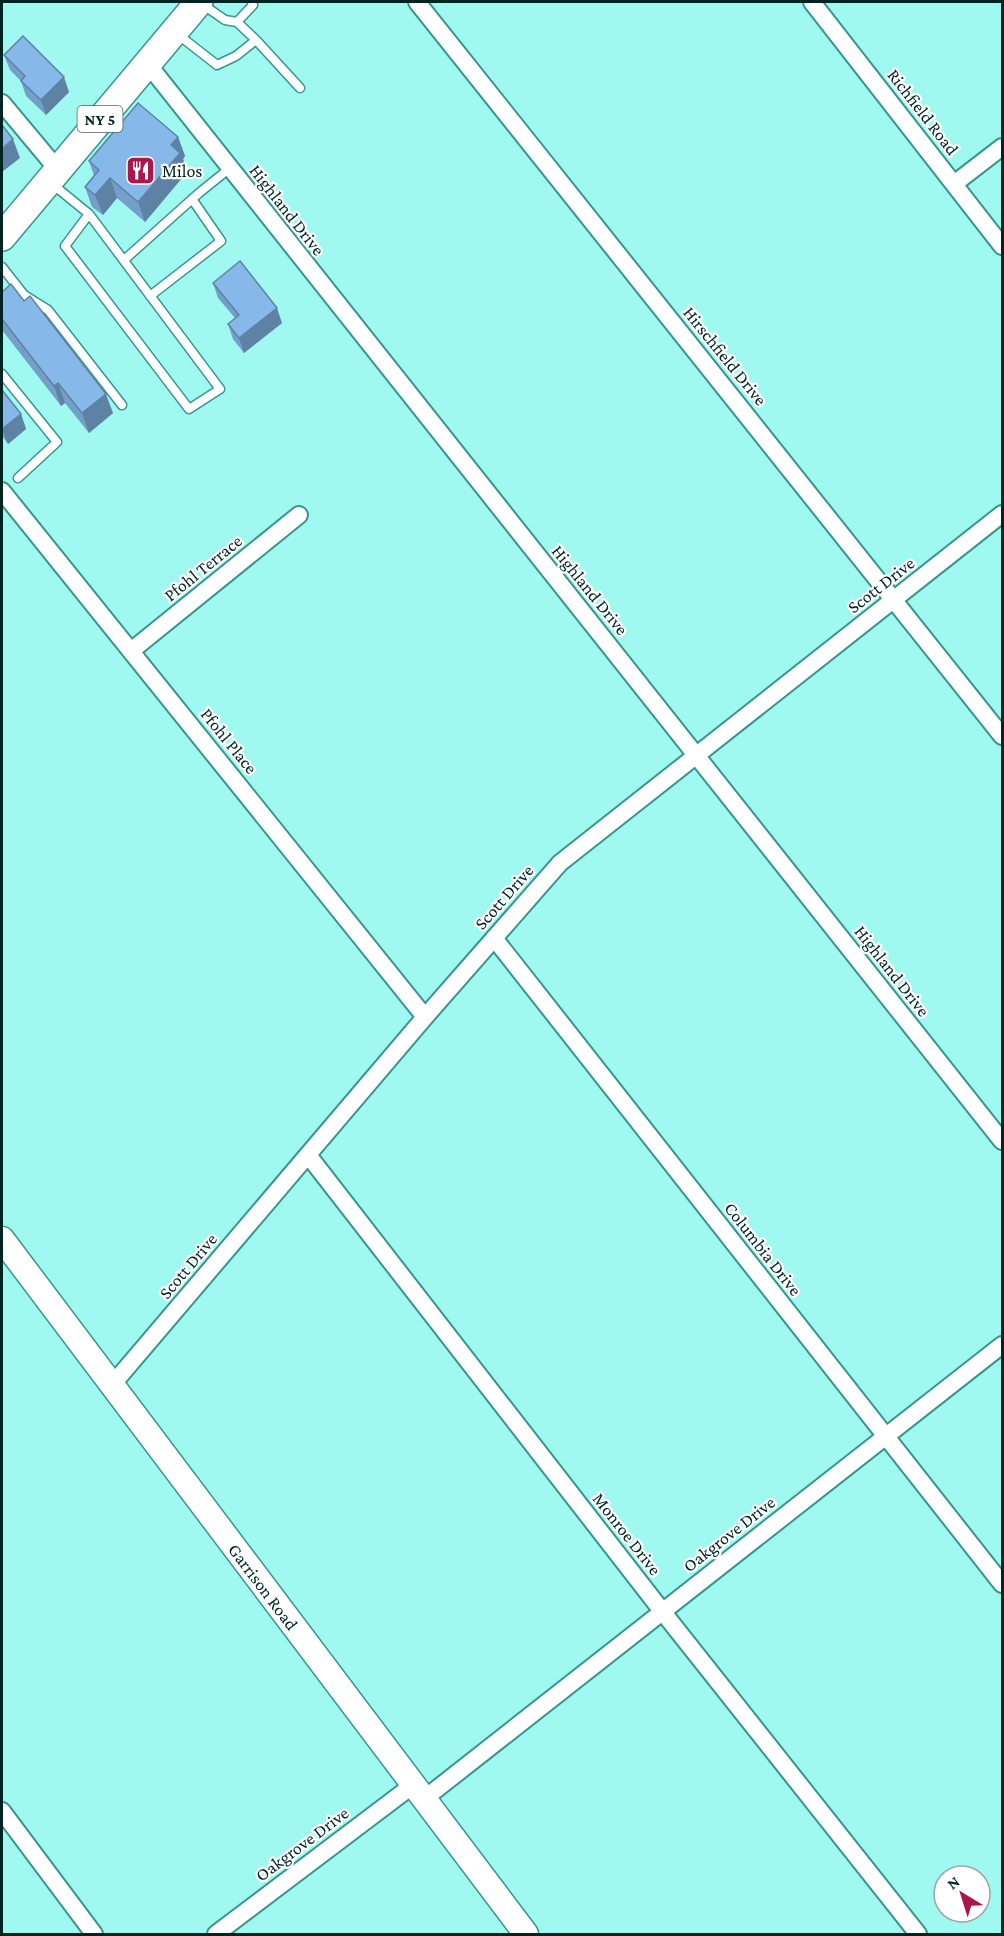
<svg xmlns="http://www.w3.org/2000/svg" width="1004" height="1936" font-family="'Crimson Pro',serif">
	<style>
		.lines { fill: none; stroke-linecap: round; stroke-linejoin: round }
		.lane-casing { stroke: #38958d; stroke-width: 11 }
		.street-casing { stroke: #38958d; stroke-width: 20 }
		.secondary-casing { stroke: #38958d; stroke-width: 27 }
		.primary-casing { stroke: #38958d; stroke-width: 30 }
		.lane { stroke: #fff; stroke-width: 8 }
		.street { stroke: #fff; stroke-width: 16 }
		.secondary { stroke: #fff; stroke-width: 24 }
		.primary { stroke: #fff; stroke-width: 27 }
		.wall { fill: #739fc8 }
		.shaded-wall { fill: #5e82a3 }
		.building { fill: #86b9e9; stroke: #5e82a3; stroke-width: 1.5 }
		.labels { text-anchor: middle; stroke-width: 4.5; stroke-linejoin: round; paint-order: stroke }
		.shield { fill: #fff; stroke: #4c6664; stroke-width: 1.5 }
		.shield-label { font-size: 16px; font-weight: bold; fill: #002422 }
		.street-label { font-size: 18px; fill: #002422; stroke: #fff }
		.poi-label { font-size: 18px; fill: #002422; stroke: #fff; text-anchor: start }
	</style>
	<rect width="100%" height="100%" fill="#9ff9f0"/>
	<g class="lines">
		<defs>
			<path id="lane" d="M202,4L225,20L237,22L253,5L252,2
				M237,22L256,40
				M176,33L217,65L236,56L256,40L300,88
				M51,183L89,214L65,246L189,409L220,389L89,214
				M124,260L199,193L230,168
				M2,267L24,295L48,310L122,405
				M150,296L221,241L192,199
				M2,374L57,442L18,478"/>
			<path id="street" d="M417,2L1002,736
				M812,2L1002,246
				M147,63L1002,1141
				M2,103L58,170
				M954,184L1002,147
				M2,491L425,1017
				M131,651L299,515
				M494,938L1002,1584
				M308,1155L662,1611L918,1934
				M112,1385L425,1017L560,863L1002,514
				M424,1799L1002,1345
				M2,1811L94,1934
				M216,1934L413,1785"/>
			<path id="secondary" d="M2,1239L526,1934"/>
			<path id="primary" d="M2,237L199,2"/>
		</defs>
		<!-- lane casing -->
		<use href="#lane" class="lane-casing"/>
		<!-- street casing -->
		<use href="#street" class="street-casing"/>
		<!-- secondary casing -->
		<use href="#secondary" class="secondary-casing"/>
		<!-- primary casing -->
		<use href="#primary" class="primary-casing"/>
		<!-- lane -->
		<use href="#lane" class="lane"/>
		<!-- street -->
		<use href="#street" class="street"/>
		<!-- secondary -->
		<use href="#secondary" class="secondary"/>
		<!-- primary -->
		<use href="#primary" class="primary"/>
	</g>
	<!-- wall -->
	<path class="wall" d="M4,55L69,92L46,115L26,96L21,81L10,70Z
		M178,137L185,156L183,159L187,172L145,222L117,198L103,215L92,207L85,187L94,176L89,161Z
		M213,283L282,323L244,353L233,339L228,324L235,318L218,298Z
		M2,292L24,301L113,413L89,433L65,403L61,406L2,330Z
		M2,390L21,414L26,429L8,444L2,436Z"/>
	<!-- shaded-wall -->
	<path class="shaded-wall" d="M64,77L69,92L46,115L41,100Z
		M178,137L185,156L183,159L187,172L145,222L138,202L171,145Z
		M13,139L20,158L2,172V149Z
		M110,178L117,198L103,215L95,195Z
		M277,308L282,323L244,353L239,338Z
		M58,383L65,403L61,406L54,386Z
		M106,394L113,413L89,433L82,413Z
		M21,414L26,429L8,444L2,429Z"/>
	<!-- building -->
	<path class="building" d="M23,36L64,77L41,100L21,81L25,76L4,55Z
		M138,103L178,137L171,145L180,153L138,202L110,178L95,195L85,187L99,170L89,161Z
		M2,125L13,139L2,149Z
		M240,261L277,308L239,338L228,324L239,315L213,283Z
		M11,284L24,301L30,296L106,394L82,413L58,383L54,386L2,319V292Z
		M2,390L21,414L2,429Z"/>
	<!-- icons -->
	<defs>
		<symbol id="restaurant-square" viewBox="-11 -11 22 22"><rect x="-9" y="-9" width="18" height="18" rx="4" fill="#aa174c" stroke="#fff"/><path d="M-5-6h1v4h1v-4h1v4h1v-4h1v5L-1.5 .5V6h-2V.5L-5-1ZM5-6V6H3V1.5H1.5Q1.5-4 5-6Z" fill="#fff"/></symbol>
	</defs>
	<g fill-rule="evenodd">
		<use href="#restaurant-square" x="124" y="154" width="33" height="33"/>
	</g>
	<g class="labels">
		<!-- shield labels -->
		<rect class="shield" x="77.5" y="106" width="45" height="26" rx="4.5"/>
		<g class="shield-label">
			<text x="100" y="125">NY 5</text>
		</g>
		<!-- street labels -->
		<g class="street-label">
			<text transform="translate(923 112) rotate(52)" y="6">Richfield Road</text>
			<text transform="translate(287 210) rotate(52)" y="6">Highland Drive</text>
			<text transform="translate(725 356) rotate(51)" y="6">Hirschfield Drive</text>
			<text transform="translate(203 568) rotate(-39)" y="6">Pfohl Terrace</text>
			<text transform="translate(881 585) rotate(-38)" y="6">Scott Drive</text>
			<text transform="translate(590 590) rotate(51)" y="6">Highland Drive</text>
			<text transform="translate(229 741) rotate(51)" y="6">Pfohl Place</text>
			<text transform="translate(504 897) rotate(-49)" y="6">Scott Drive</text>
			<text transform="translate(892 971) rotate(52)" y="6">Highland Drive</text>
			<text transform="translate(763 1249) rotate(52)" y="6">Columbia Drive</text>
			<text transform="translate(188 1266) rotate(-50)" y="6">Scott Drive</text>
			<text transform="translate(627 1534) rotate(52)" y="6">Monroe Drive</text>
			<text transform="translate(729 1534) rotate(-38)" y="6">Oakgrove Drive</text>
			<text transform="translate(263 1587) rotate(53)" y="6">Garrison Road</text>
			<text transform="translate(302 1844) rotate(-37)" y="6">Oakgrove Drive</text>
		</g>
		<!-- poi labels -->
		<g class="poi-label">
			<text x="162" y="177">Milos</text>
		</g>
	</g>
	<!-- border -->
	<rect width="1004" height="1936" fill="none" stroke="#002422" stroke-width="6"/>
	<!-- north arrow -->
	<g transform="translate(962 1894) rotate(322)"><circle r="28" fill="#ffffff" stroke="#99a7a7" stroke-width="1.5"/>
	<path d="M0-4.5L10 22L0 15L-10 22Z" fill="#aa174c"/>
	<text y="-9" font-size="16" font-weight="bold" text-anchor="middle" fill="#002422">N</text>
	</g>
</svg>
